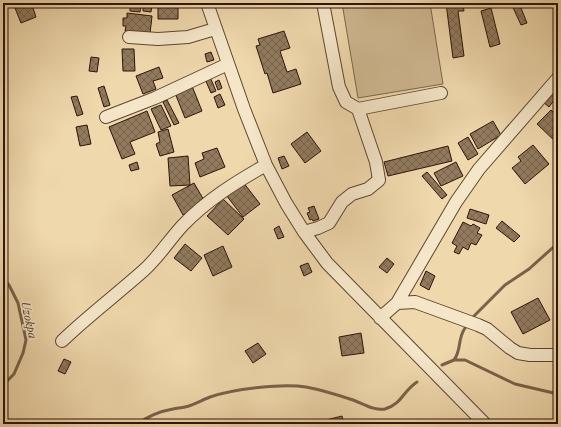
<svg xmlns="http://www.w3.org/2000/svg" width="561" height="427" font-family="'Libre Caslon Text',serif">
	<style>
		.grass { fill: #ceb790; stroke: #7d664d }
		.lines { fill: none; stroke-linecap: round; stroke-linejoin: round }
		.stream { stroke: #79614a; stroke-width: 3 }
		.building { fill: url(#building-cross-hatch); stroke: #2c140a }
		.minor-casing { stroke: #5d4532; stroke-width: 14 }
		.minor { stroke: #f5e6c9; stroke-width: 12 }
		.labels { text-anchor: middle; stroke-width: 3; stroke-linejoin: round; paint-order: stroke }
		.water-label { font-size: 11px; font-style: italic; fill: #604835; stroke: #f5e6c9 }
	</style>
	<defs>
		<pattern id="building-cross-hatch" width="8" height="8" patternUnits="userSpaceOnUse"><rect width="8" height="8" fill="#917a5e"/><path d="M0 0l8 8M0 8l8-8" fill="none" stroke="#77634c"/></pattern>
	</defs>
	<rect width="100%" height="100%" fill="#efd8ac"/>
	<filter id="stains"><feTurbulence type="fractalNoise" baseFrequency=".005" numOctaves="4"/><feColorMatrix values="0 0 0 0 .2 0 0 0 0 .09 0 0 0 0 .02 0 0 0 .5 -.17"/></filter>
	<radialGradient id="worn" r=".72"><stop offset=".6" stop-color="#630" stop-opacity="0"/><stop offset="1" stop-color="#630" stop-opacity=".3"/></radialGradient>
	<!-- grass -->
	<path class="grass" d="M342,3H430L443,84L358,98Z"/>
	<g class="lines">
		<!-- stream -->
		<path class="stream" d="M3,278L9,285L18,303L26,340L23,353L14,374L3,385
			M473,317L505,285L529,269L558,243
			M454,360C462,349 457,340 465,328
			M442,365L454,360H465L515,384L558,394
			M137,424C147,417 161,411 173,409C177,408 181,408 185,407C194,405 202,400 210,397C233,389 283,383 306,387C322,390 338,395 353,400C364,404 374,411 385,409C402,404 403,391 417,382"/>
	</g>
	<!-- building -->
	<path class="building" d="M13,3H25L26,7L32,5L36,17L21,23Z
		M158,3H178V19H158Z
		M446,3H463L464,11H458L464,56L453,58Z
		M511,3H519L527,23L521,25Z
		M130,4L141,5L140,12L130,11Z
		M143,5H152L151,12L143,11Z
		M491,8L500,44L490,47L481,11Z
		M127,13L152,16L150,34L125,31L126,26H123V18H127Z
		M284,31L290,48L280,51L287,72L296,69L301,84L273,93L267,73L265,74L256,46L260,45L258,39Z
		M122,49H134L135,71H123Z
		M211,52L214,60L207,62L205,54Z
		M91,57L99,58L97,72L89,71Z
		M159,67L163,78L153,81L156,89L143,94L136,76Z
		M210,77L216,91L211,93L205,79Z
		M219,80L222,88L218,90L215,82Z
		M104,86L110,105L104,107L98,88Z
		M192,86L202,111L185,118L175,93Z
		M555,88L558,90V95L549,107L543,102Z
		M220,94L225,105L218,108L214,97Z
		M77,96L83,114L77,116L71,97Z
		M167,100L179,123L174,125L163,102Z
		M161,105L171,126L161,130L151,109Z
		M551,110L558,117V144L537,124Z
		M147,111L155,132L130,142L135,154L122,159L109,127Z
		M493,121L501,135L478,149L470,134Z
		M87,125L91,144L80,146L76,127Z
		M168,129L174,152L160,156L156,144L160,142L158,132Z
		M307,132L321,151L305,163L291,144Z
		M468,137L478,154L468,160L458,143Z
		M533,145L549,164L525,184L512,168L521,161L518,157Z
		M448,146L452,161L388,176L384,162Z
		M217,148L225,167L200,177L195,163L204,159L202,153Z
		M188,156L190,185L170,186L168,158Z
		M284,156L289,166L282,169L278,158Z
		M137,162L139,169L131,171L129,165Z
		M456,162L463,176L441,186L434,173Z
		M427,172L447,195L442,199L422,176Z
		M243,182L260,204L243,217L226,195Z
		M194,183L205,202L183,215L172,195Z
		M223,199L244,219L228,235L207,216Z
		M314,206L319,219L313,221L312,219L310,220L307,213L310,212L308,208Z
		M470,209L489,215L486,224L467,218Z
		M502,221L520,236L514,242L496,228Z
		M463,222L471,226L473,224L480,228L477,233L482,235L476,245L471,243L468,250L463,247L459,254L454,252L457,246L452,243Z
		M279,226L284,237L278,239L274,229Z
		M185,244L202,258L191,271L174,258Z
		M223,246L232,267L213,276L204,255Z
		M387,258L394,264L387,273L379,267Z
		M308,263L312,272L304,276L300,266Z
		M426,271L435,276L429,290L420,285Z
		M538,298L550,320L523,334L511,312Z
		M361,333L364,353L342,356L339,337Z
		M258,343L266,354L253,363L245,351Z
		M64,359L71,362L65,374L58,371Z
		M342,416L344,424H327L326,420Z"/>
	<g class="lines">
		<defs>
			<path id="minor" d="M207,3L244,109L266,165L286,203L304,232L327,263L485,424
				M323,3L339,87L346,102L358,109L441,93
				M129,37L158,39L188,37L215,29
				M106,117L155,98L228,64
				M304,232L318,228L329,223L342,202L352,194L368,189L379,180L376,162L358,109
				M397,303L456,202L479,169L558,78
				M380,318L397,303L415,302L478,325L487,329L510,348L518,353L530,355H558
				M62,341C88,316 116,295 143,271C158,258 169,240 183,225C207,200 236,182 266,165"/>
		</defs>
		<!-- minor casing -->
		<use href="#minor" class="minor-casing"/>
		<!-- minor -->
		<use href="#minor" class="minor"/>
	</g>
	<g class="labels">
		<!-- water labels -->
		<g class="water-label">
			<text transform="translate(29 320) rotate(78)" y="4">Uzokpa</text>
		</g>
	</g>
	<!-- margin -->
	<rect width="561" height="427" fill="none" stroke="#efd8ac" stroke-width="16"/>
	<rect x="4" y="4" width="553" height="419" fill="none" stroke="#2c140a" stroke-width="2"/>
	<rect x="8" y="8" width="545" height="411" fill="none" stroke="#2c140a"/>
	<rect width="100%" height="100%" filter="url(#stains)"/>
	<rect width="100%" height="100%" fill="url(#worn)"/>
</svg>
